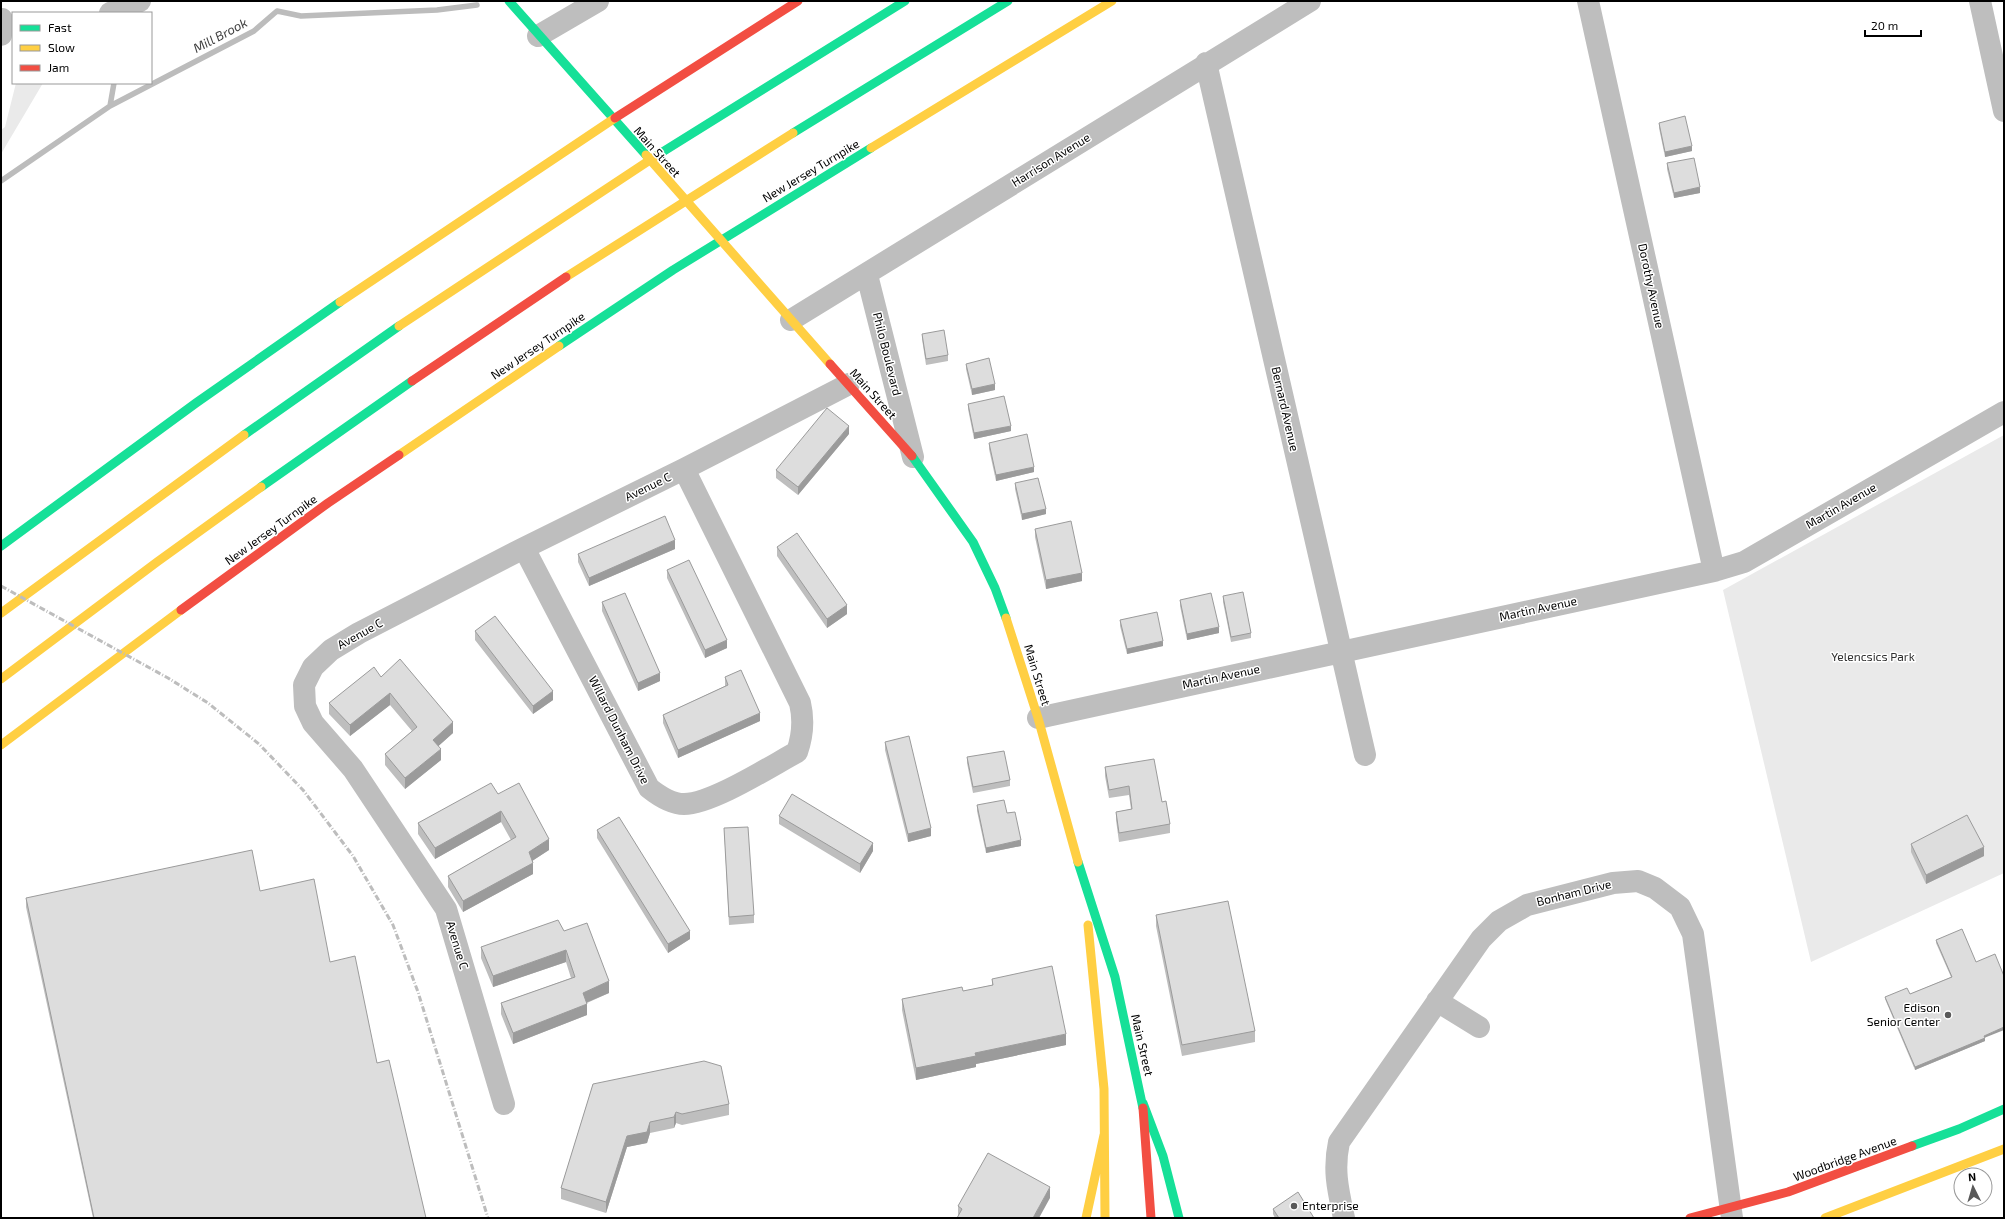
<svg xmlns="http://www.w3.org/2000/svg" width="2005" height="1219" font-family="'Exo 2',sans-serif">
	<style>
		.green { fill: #eaeaea }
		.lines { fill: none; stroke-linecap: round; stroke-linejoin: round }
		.stream { stroke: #bcbcbc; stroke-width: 5.5 }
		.street { stroke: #bebebe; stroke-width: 22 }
		.fast { stroke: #16e098; stroke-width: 9 }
		.slow { stroke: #ffcf43; stroke-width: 9 }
		.jam { stroke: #f24e42; stroke-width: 9 }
		.rail { stroke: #bdbdbd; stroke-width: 3; stroke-dasharray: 6 2 1 2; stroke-linecap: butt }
		.wall { fill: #bebebe }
		.shaded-wall { fill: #9b9b9b }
		.building { fill: #ddd; stroke: #9b9b9b }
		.poi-dot { fill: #595959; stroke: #fff; stroke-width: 1.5 }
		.labels { text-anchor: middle; stroke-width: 3; stroke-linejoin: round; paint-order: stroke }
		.street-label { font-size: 12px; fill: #000; stroke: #fff }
		.park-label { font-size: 12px; fill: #303030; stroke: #fff }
		.poi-label { font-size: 12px; fill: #000; stroke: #fff; text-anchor: end }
		.water-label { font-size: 13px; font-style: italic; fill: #414141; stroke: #fff }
	</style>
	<rect width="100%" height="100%" fill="#fff"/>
	<!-- green -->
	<path class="green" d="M16,83H43L1,154V130L5,127Z
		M2004,435V873L1811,962L1723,590Z"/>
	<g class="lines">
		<!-- stream -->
		<path class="stream" d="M110,106L114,83
			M1,181L110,106L254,31L277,11L301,16L437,10L477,5"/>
		<!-- street -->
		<path class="street" d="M1588,1L1714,571
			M1980,1L2004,111
			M110,13L140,1
			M1,35L2,19
			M538,36L598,1
			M1206,63L1365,755
			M867,275L913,457
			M791,320L1310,1
			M524,548L649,788C659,796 671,804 684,804C712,804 771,766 797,752C803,735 804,720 800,703L684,469
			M1038,718L1714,571L1744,562L2004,412
			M1437,1001L1479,1027
			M504,1104L446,909L353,769L313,723L305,706L304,685L313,667L331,650L359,633L524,548L684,469L849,384
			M1344,1218C1338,1190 1333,1170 1339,1142L1481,939L1499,921L1527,905L1613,883L1638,881L1655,888L1680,907L1693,934L1732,1218"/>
		<!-- fast -->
		<path class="fast" d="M509,1L646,155
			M793,133L1008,1
			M656,156L905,1
			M559,346L673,270L871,148
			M244,435L399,326
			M912,456L973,542L995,588L1006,618
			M261,487L412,381
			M1,546L196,403L340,302
			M1078,862L1115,977L1143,1108
			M1143,1103L1163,1156L1179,1218
			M1912,1146L1959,1129L2004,1109"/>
		<!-- slow -->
		<path class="slow" d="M871,148L1112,1
			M646,155L830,364
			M566,277L793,133
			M340,302L615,118
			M399,326L656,156
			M399,455L559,346
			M1,613L244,435
			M1006,618L1038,718L1078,862
			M1,679L157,562L261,487
			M1,745L181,610
			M1088,925L1104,1089L1105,1218
			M1086,1218L1104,1135
			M1825,1218L2004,1149"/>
		<!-- jam -->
		<path class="jam" d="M615,118L798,1
			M830,364L912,456
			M412,381L566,277
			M181,610L328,503L399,455
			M1143,1108L1151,1218
			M1690,1218L1788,1192L1912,1146"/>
		<!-- rail -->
		<path class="rail" d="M1,586L168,678L208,703L259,744L303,790L353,856L393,925L418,992L488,1218"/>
	</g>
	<!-- wall -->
	<path class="wall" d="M1659,123L1692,151L1665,157L1659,128Z
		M1667,163L1700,193L1674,198L1667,169Z
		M922,334L948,355V361L926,365L922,339Z
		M966,364L995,390L972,395L966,369Z
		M968,404L1011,431L974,439L968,409Z
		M849,434L798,495L776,478V470Z
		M989,443L1034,472L996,481L989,449Z
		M1015,483L1046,514L1022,520L1015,489Z
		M1035,529L1082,581L1046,589L1035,537Z
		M777,547L847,614L827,628L777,556Z
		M675,549L589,586L578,562V554Z
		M667,570L727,648L705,658L667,578Z
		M1223,596L1251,633V638L1231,642L1223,602Z
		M1180,600L1219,633L1187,640L1180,606Z
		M602,602L660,681L638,691L602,611Z
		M1120,620L1163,646L1127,654L1120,626Z
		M475,631L553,700L533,714L475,640Z
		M381,677L453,733L438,746L441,760L405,789L385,765V754L412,731L390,705L350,736L329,714V703Z
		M725,677L760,721L678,758L663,723V715L725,686Z
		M885,742L931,836L908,842L885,750Z
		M967,757L1010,780V786L973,793L967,763Z
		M1105,767L1162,802L1170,824V833L1119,842L1116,820V812L1131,809L1129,795L1109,798L1105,776Z
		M498,794L549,850L532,861L533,874L463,912L448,887V876L511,840L501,822L435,859L418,834V823Z
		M977,805L1007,813L1021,846L986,853L977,811Z
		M779,816L873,851L860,873L779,824Z
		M724,828L754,915V923L729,925Z
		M597,830L690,939L668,953L597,838Z
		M1911,844L1984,856L1926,884L1911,852Z
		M260,891L330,962L377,1063L426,1218H93L26,907V898Z
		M1156,915L1255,1031V1042L1182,1056L1156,926Z
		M564,931L609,993L587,1003V1015L513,1044L501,1014V1003L571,978L566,962L493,987L481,958V947Z
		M1936,940L1985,1038V1041L1915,1070L1885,999V997L1910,994L1951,977L1936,943Z
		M992,979L1066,1045L976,1064V1067L916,1080L902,1010V999L963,991L992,985Z
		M593,1084L729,1104V1115L682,1125L676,1123L674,1128L650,1133L647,1143L627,1147L606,1213L561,1199V1188Z
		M1050,1198L958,1216V1206Z
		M1273,1209L1314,1218H1275L1273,1214Z"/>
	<!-- shaded-wall -->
	<path class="shaded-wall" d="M1692,146V151L1665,157V152Z
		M1700,187V193L1674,198V193Z
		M995,384V390L972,395V389Z
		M849,426V434L798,495V487Z
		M1011,426V431L974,439V433Z
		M1034,467V472L996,481V475Z
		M1046,509V514L1022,520V514Z
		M675,540V549L589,586V578Z
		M1082,573V581L1046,589V580Z
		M847,605V614L827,628V619Z
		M1219,627V633L1187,640V634Z
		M727,640V648L705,658V650Z
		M1163,641V646L1127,654V649Z
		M660,673V681L638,691V683Z
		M553,691V700L533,714V706Z
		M390,693V705L350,736V725Z
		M760,713V721L678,758V750Z
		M453,722V733L433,751V740Z
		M441,749V760L405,789V778Z
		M501,811V822L435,859V848Z
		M931,828V836L908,842V834Z
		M549,839V850L529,863V852Z
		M1021,840V846L986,853V848Z
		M873,843V851L860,873V864Z
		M1984,847V856L1926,884V875Z
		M533,863V874L463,912V901Z
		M690,931V939L668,953V944Z
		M566,950V962L493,987V976Z
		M609,981V993L583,1004V993Z
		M587,1004V1015L513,1044V1033Z
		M2004,1027V1030L1984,1038V1036Z
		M1066,1034V1045L976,1064V1067L916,1080V1068L975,1053Z
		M1985,1038V1041L1915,1070V1067Z
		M676,1112V1123L674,1128V1117Z
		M650,1122V1133L647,1143L627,1147L606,1213V1202L627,1136Z
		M1050,1187V1198L1039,1218H1033Z"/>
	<!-- building -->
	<path class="building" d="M1685,116L1692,146L1665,152L1659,123Z
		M1694,158L1700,187L1674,193L1667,163Z
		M944,330L948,355L926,359L922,334Z
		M989,358L995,384L972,389L966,364Z
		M1004,396L1011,426L974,433L968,404Z
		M827,408L849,426L798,487L776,470Z
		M1027,434L1034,467L996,475L989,443Z
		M1038,478L1046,509L1022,514L1015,483Z
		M665,516L675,540L589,578L578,554Z
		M1071,521L1082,573L1046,580L1035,529Z
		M797,533L847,605L827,619L777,547Z
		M689,560L727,640L705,650L667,570Z
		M1243,592L1251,633L1231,637L1223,596Z
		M625,593L660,673L638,683L602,602Z
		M1211,593L1219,627L1187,634L1180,600Z
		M1157,612L1163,641L1127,649L1120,620Z
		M495,616L553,691L533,706L475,631Z
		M400,659L453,722L433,740L441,749L405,778L385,754L417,727L390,693L350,725L329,703L374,667L381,677Z
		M741,670L760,713L678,750L663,715L728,685L725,677Z
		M909,736L931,828L908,834L885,742Z
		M1004,751L1010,780L973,787L967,757Z
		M1154,759L1162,802L1166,801L1170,824L1119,833L1116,812L1132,809L1129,786L1109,790L1105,767Z
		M491,783L498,794L519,783L549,839L529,852L533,863L463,901L448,876L516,837L501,811L435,848L418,823Z
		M792,794L873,843L860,864L779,816Z
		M1004,800L1007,813L1015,812L1021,840L986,848L977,805Z
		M1967,815L1984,847L1926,875L1911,844Z
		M619,817L690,931L668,944L597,830Z
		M748,827L754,915L729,917L724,828Z
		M252,850L260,891L314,879L330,962L355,956L377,1063L389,1060L426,1218H94L26,898Z
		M1228,901L1255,1031L1182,1045L1156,915Z
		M558,920L564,931L587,923L609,981L583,993L587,1004L513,1033L501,1003L575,977L566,950L493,976L481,947Z
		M1962,929L1976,962L1995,954L2004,976V1027L1984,1036L1985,1038L1915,1067L1885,997L1907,988L1910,994L1952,977L1936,940Z
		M1052,966L1066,1034L975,1053L976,1056L916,1068L902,999L962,987L963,991L993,985L992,979Z
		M704,1061L721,1066L729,1104L682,1114L676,1112L674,1117L650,1122L647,1132L627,1136L606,1202L561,1188L593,1084Z
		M988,1153L1050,1187L1033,1218H957L962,1209L958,1206Z
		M1298,1192L1314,1218H1279L1273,1209Z"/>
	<!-- markers -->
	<g class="poi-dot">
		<circle cx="1948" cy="1015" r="4"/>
		<circle cx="1294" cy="1206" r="4"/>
	</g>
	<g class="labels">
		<!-- street labels -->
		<g class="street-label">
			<text transform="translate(657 152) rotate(48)" y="4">Main Street</text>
			<text transform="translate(1051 160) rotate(-32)" y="4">Harrison Avenue</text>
			<text transform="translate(811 171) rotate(-31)" y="4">New Jersey Turnpike</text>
			<text transform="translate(1651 286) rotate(78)" y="4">Dorothy Avenue</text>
			<text transform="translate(538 346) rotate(-34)" y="4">New Jersey Turnpike</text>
			<text transform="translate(887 354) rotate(76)" y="4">Philo Boulevard</text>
			<text transform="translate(873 394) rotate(48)" y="4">Main Street</text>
			<text transform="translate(1285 409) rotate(77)" y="4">Bernard Avenue</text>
			<text transform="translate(648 487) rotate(-26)" y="4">Avenue C</text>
			<text transform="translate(1841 506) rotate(-30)" y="4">Martin Avenue</text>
			<text transform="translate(271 530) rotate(-36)" y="4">New Jersey Turnpike</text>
			<text transform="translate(1538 609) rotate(-12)" y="4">Martin Avenue</text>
			<text transform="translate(360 634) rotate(-29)" y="4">Avenue C</text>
			<text transform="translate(1037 675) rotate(73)" y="4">Main Street</text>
			<text transform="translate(1221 677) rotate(-12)" y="4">Martin Avenue</text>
			<text transform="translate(619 730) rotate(63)" y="4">Willard Dunham Drive</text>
			<text transform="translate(1574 893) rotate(-14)" y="4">Bonham Drive</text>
			<text transform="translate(457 945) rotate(73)" y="4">Avenue C</text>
			<text transform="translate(1142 1045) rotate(77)" y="4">Main Street</text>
			<text transform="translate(1845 1159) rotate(-20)" y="4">Woodbridge Avenue</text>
		</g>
		<!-- park labels -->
		<g class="park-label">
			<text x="1873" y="661">Yelencsics Park</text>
		</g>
		<!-- poi labels -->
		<g class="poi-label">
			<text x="1940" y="1012">Edison<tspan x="1940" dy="14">Senior Center</tspan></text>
			<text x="1302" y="1210" text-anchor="start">Enterprise</text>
		</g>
		<!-- water labels -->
		<g class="water-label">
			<text transform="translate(220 35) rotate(-28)" y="5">Mill Brook</text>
		</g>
	</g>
	<!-- border -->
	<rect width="2005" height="1219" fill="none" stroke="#000000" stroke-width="4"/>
	<!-- legend -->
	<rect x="12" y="12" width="140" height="72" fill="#ffffff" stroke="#999999"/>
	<rect x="20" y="25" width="20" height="6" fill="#16e098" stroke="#999999"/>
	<text x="48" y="32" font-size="12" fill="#000000">Fast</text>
	<rect x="20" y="45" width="20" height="6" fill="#ffcf43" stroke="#999999"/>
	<text x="48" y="52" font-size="12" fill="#000000">Slow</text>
	<rect x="20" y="65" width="20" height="6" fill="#f24e42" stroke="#999999"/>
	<text x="48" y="72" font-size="12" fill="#000000">Jam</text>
	<!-- north arrow -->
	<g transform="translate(1973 1187) rotate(355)"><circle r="19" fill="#ffffff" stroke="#999999"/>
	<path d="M0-3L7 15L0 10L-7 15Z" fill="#595959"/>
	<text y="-6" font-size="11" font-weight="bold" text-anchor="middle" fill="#000000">N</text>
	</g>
	<!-- scale -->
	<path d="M1865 30v6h56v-6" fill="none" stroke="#000000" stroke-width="2"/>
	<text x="1871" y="30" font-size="12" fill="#000000" stroke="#ffffff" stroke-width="3" paint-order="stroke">20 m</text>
</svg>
